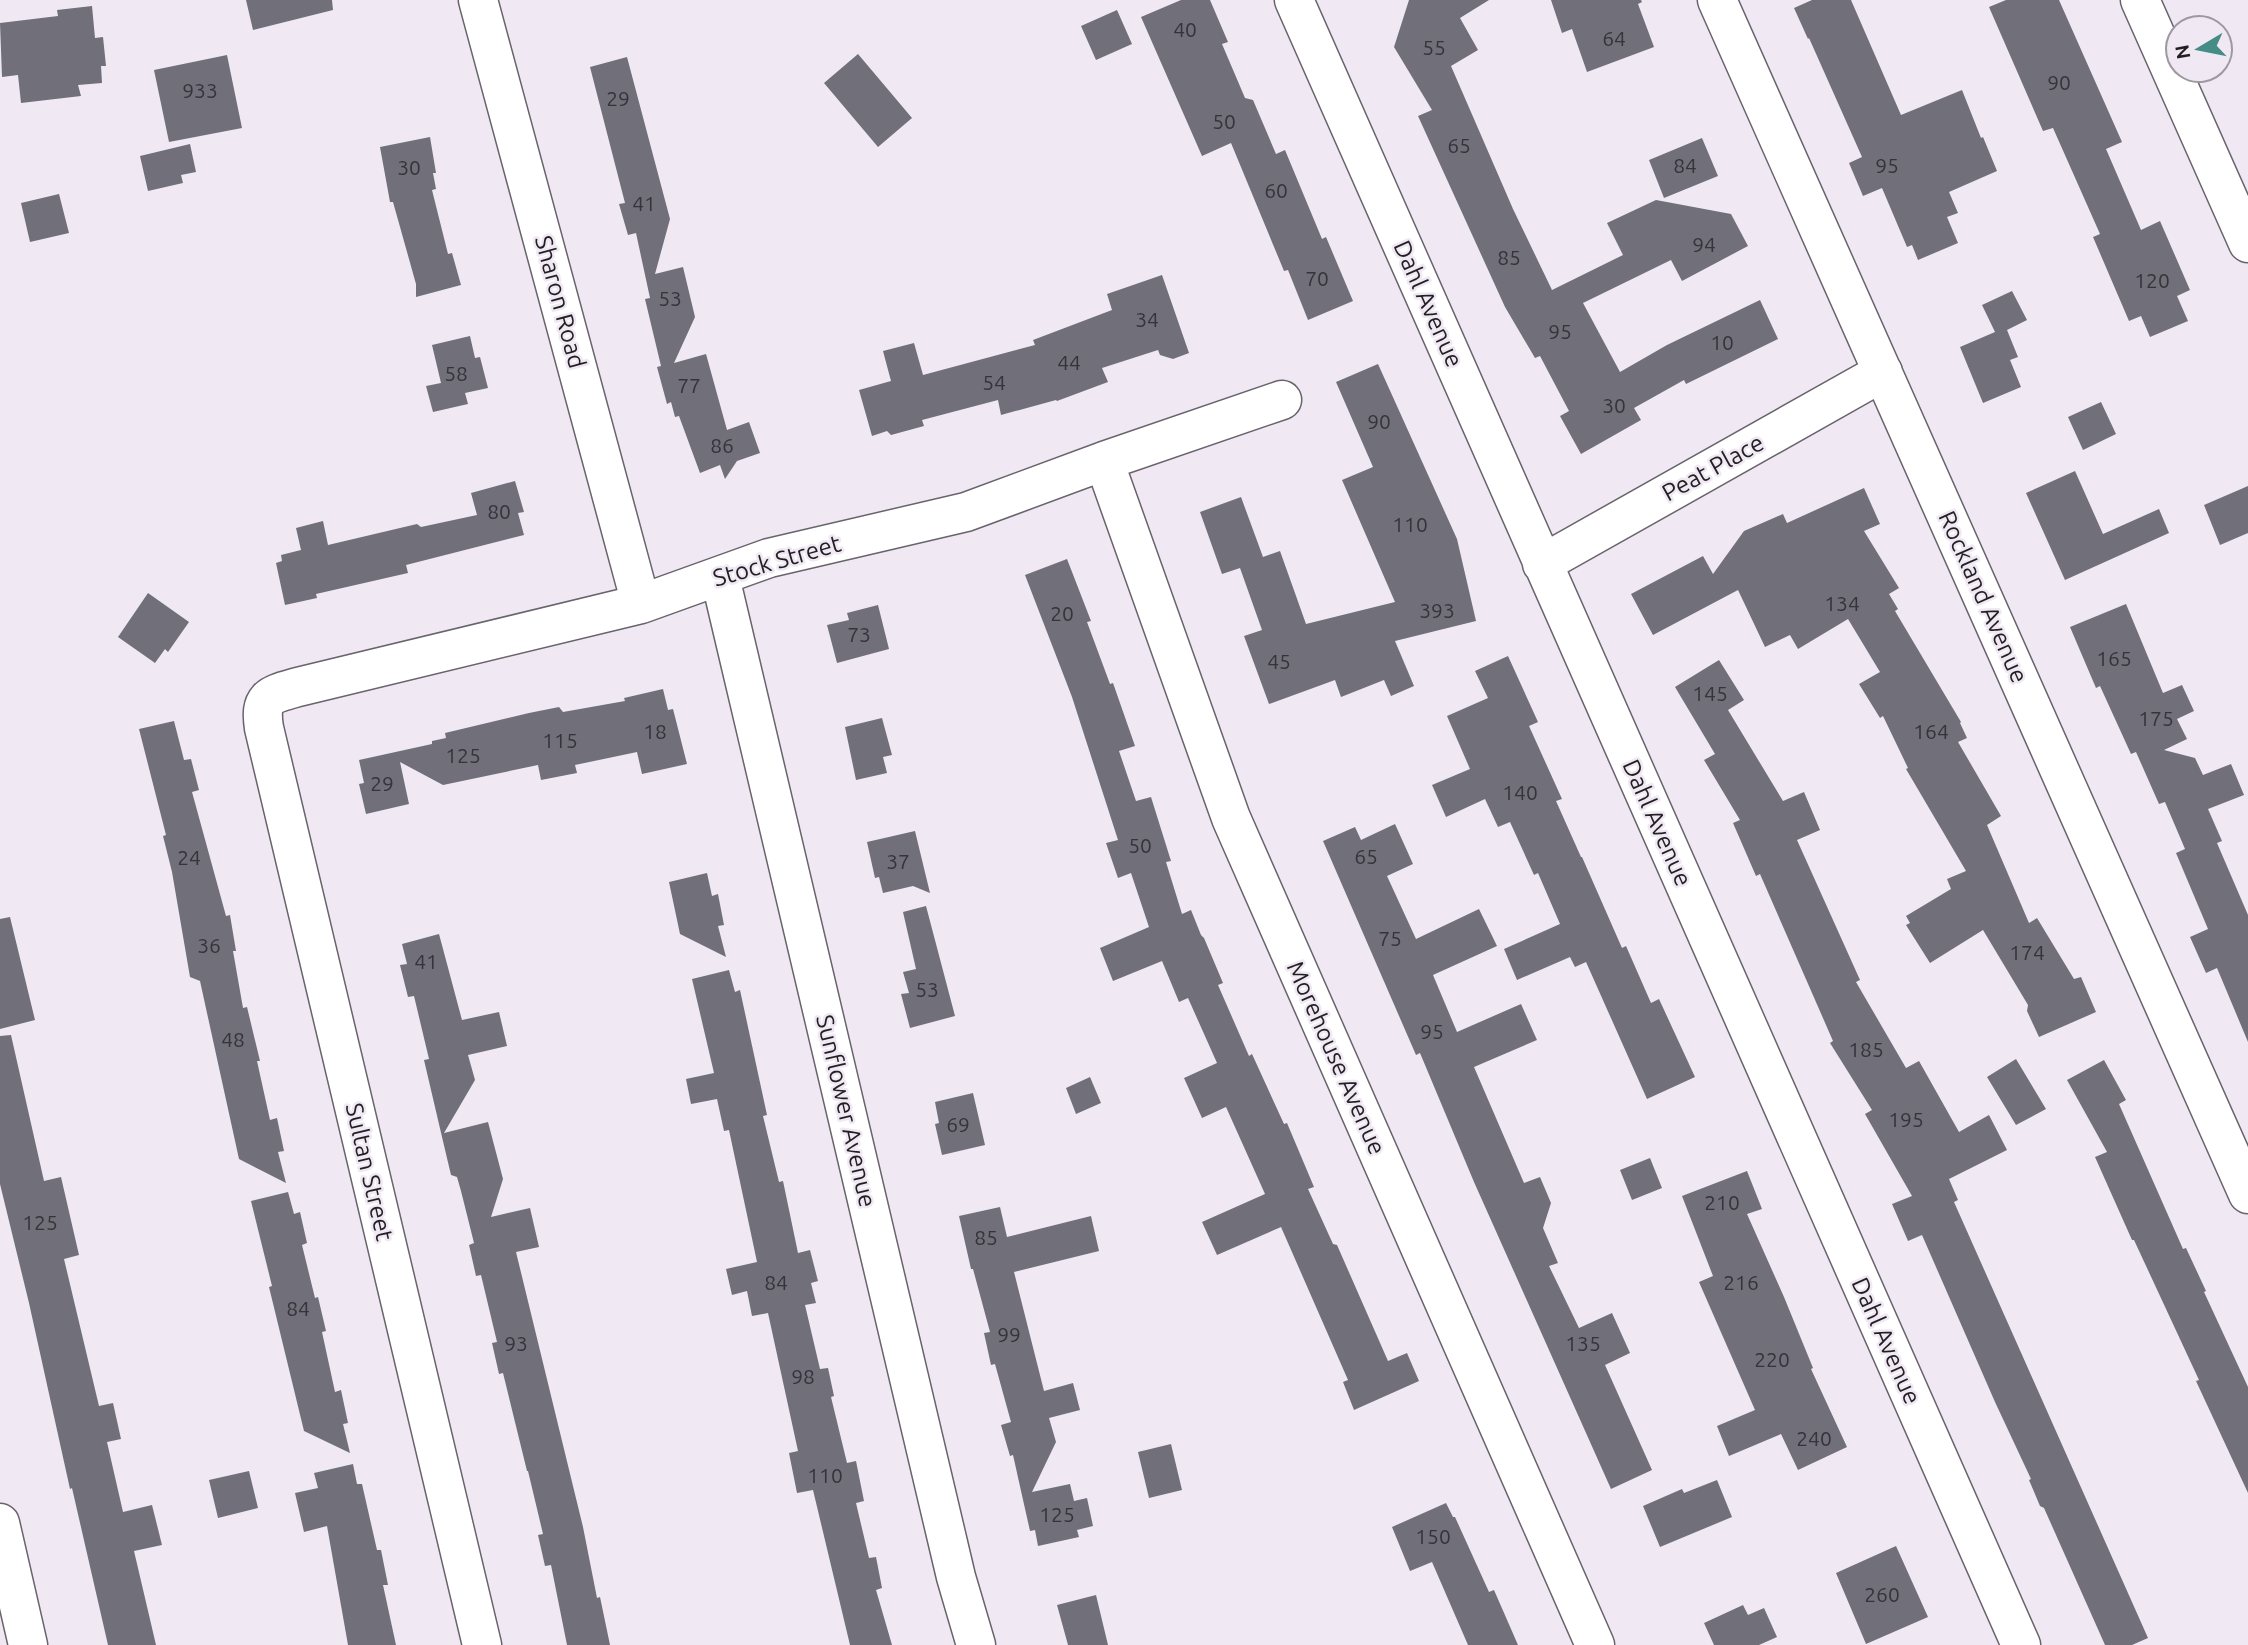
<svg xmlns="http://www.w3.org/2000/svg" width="2248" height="1645" font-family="Ubuntu,sans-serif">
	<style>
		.building { fill: #706f7a }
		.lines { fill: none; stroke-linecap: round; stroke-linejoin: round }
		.street-casing { stroke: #69636c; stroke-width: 41 }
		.street { stroke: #fff; stroke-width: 38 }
		.labels { text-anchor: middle; stroke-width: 5; stroke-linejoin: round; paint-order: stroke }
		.number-label { font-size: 21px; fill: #363339 }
		.street-label { font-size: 24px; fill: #221f23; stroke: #f0e9f4 }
	</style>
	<rect width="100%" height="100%" fill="#f0e9f4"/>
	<!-- building -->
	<path class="building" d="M246,0H332L333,10L253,30Z
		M1181,0H1210L1228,42L1222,44L1245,98L1253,100L1276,154L1285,150L1322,239L1326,237L1353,301L1308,320L1288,270L1284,271L1231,143L1202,156L1141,17Z
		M1409,0H1489L1460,18L1478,50L1451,66L1513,209L1552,290L1623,255L1607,223L1656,200L1731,214L1748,246L1682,281L1671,260L1583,303L1620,372L1667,345L1760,300L1778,339L1686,384L1684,380L1634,408L1641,420L1581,454L1560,416L1569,411L1540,356L1535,358L1505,307L1418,116L1432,110L1394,47Z
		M1551,0H1641L1642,2L1638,4L1654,47L1587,72L1572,29L1562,33Z
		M1812,0H1851L1901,115L1962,90L1981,138L1983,137L1997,171L1949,192L1958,213L1947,217L1958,243L1918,260L1912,245L1907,247L1882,188L1863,196L1849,163L1862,157L1809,38L1808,39L1794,8Z
		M2006,0H2059L2122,142L2106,149L2141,230L2160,221L2190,290L2177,296L2188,321L2150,337L2141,316L2129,321L2093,237L2100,234L2053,128L2043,131L1989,7Z
		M92,6L95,38L103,37L106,66H101L102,83L78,85L81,96L21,103L18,75L2,77L0,23L58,16L57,10Z
		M1117,10L1132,44L1096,60L1081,26Z
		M858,54L912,118L878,147L824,83Z
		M227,55L242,128L169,142L154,70Z
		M627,57L670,219L655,274L683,267L695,317L674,363L706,354L727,430L749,422L760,453L737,461L725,479L720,465L700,473L679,416L675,417L671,402L667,404L657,367L661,366L645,299L650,298L636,233L628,235L619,204L625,203L590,67Z
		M430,137L436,173H433L436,189L432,190L448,254L452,253L461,285L416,297V284L393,202H390L380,147Z
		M1702,138L1718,176L1664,198L1649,160Z
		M190,144L196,172L181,175L183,183L148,191L140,156Z
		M59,194L69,233L30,242L21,203Z
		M1162,275L1189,353L1173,359L1160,355L1158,350L1102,368L1108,382L1057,401L1056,400L1001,415L998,400L922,420L924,426L891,435L887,431L872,436L859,390L891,381L883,351L914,343L923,375L1035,345L1033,340L1112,310L1107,294Z
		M2012,291L2027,320L2007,330L2018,357L2010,360L2021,387L1983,403L1960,347L1995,332L1982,305Z
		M470,336L475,358L480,357L488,388L465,393L468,404L433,412L426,386L441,383L432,345Z
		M1378,364L1457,539L1476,621L1395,641L1414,686L1391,696L1384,680L1341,697L1335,680L1269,704L1244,636L1262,630L1240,568L1222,574L1200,512L1241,497L1263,557L1280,551L1306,624L1395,602L1342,480L1373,467L1336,382Z
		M2101,402L2116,434L2083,450L2068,417Z
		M2075,471L2103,534L2159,509L2169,533L2065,580L2026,493Z
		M515,481L524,512L518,513L524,535L406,565L408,573L316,594L317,598L285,605L276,563L282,561L281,555L301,550L296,528L323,521L328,545L417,524L421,527L477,515L471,493Z
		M2248,486V533L2220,545L2204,505Z
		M1864,488L1880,524L1864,531L1899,588L1889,594L1898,609L1895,611L1961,722L1960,723L1967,738L1958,742L2001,816L1987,825L2029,923L2037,918L2074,979L2081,977L2096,1012L2039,1037L2027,1011L2028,1005L1983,930L1930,963L1906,925L1910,923L1906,916L1951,889L1947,879L1966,871L1906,769L1908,768L1883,716L1880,718L1859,684L1880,672L1848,619L1798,649L1790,635L1765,647L1738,590L1653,635L1631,594L1703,556L1713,574L1744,531L1783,514L1787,523Z
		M1067,559L1091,621L1087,622L1110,684L1113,683L1135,746L1119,751L1136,801L1151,797L1171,861L1166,862L1182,914L1191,910L1201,935L1204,938L1223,983L1218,985L1249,1056L1252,1054L1284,1124L1287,1123L1314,1187L1308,1189L1333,1244L1337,1245L1388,1361L1407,1353L1419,1381L1354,1410L1343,1382L1348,1380L1281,1227L1217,1255L1202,1222L1265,1194L1226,1107L1202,1118L1184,1078L1217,1063L1188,998L1179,1002L1162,961L1113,981L1100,948L1149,927L1131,873L1118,878L1106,843L1118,840L1072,697L1025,575Z
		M148,593L189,622L168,652L165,649L155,663L118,637Z
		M2126,604L2163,693L2182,685L2194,711L2177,719L2187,739L2164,750L2195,758L2203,775L2231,764L2244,795L2208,809L2222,841L2217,843L2248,915V1042L2217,968L2206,973L2190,937L2208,929L2176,853L2185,849L2165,802L2159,804L2136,752L2131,754L2100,686L2096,688L2070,627Z
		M878,605L889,649L837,663L827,625L849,620L847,613Z
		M1508,656L1538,722L1529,726L1562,799L1556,801L1581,857H1582L1622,948L1626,946L1651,1003L1659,999L1695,1077L1647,1099L1586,962L1575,967L1570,957L1517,980L1504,949L1560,924L1538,873L1534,875L1510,822L1498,827L1485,799L1446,817L1432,785L1470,769L1447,716L1488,698L1475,671Z
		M1719,660L1744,700L1728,710L1783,801L1804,792L1820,830L1797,840L1860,980L1856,982L1906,1068L1919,1061L1959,1132L1989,1115L2007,1150L1949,1179L1958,1200L1954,1202L2148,1638L2132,1645H2105L2044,1508L2040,1506L2029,1480L2031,1479L1995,1402L1922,1235L1908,1241L1892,1204L1912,1196L1865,1114L1872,1110L1830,1043L1833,1041L1760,874L1756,876L1733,823L1740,820L1704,760L1715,754L1675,687Z
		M663,689L668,710L673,709L687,764L642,774L637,752L575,765L577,773L541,780L538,765L443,785L400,762L409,804L366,814L359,784L364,783L359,760L432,744V741L446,738L445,733L529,713L559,707L563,712L625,701L624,698Z
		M882,718L892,755L883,757L887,773L856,780L845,727Z
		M174,721L184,760L191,759L199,790L192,792L226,916L230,915L236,951H233L243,1008L247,1007L260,1061H257L270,1120L277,1118L284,1151L278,1152L286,1183L239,1159L200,981L190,977L172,872L163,836L166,835L139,729Z
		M1395,824L1413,864L1387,876L1416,939L1479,909L1497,946L1433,975L1457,1032L1521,1004L1537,1040L1474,1067L1524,1183L1540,1177L1551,1203L1543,1228L1558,1263L1549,1266L1579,1328L1612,1313L1630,1353L1605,1365L1652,1470L1611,1489L1474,1182L1420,1053L1416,1055L1323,841L1355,827L1361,840Z
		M915,831L930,893L913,886L883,893L879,877L875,878L867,842Z
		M707,873L712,896L718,894L724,925L718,926L726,957L680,934L669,882Z
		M926,906L955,1016L910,1028L901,994L909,993L903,972L916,969L903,912Z
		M10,917L35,1020L0,1029V919Z
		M439,934L462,1020L499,1012L507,1046L468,1055L475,1080L444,1133L488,1122L503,1179L491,1217L530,1208L539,1247L516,1252L583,1527L597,1598L600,1597L610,1645H567L551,1565L545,1566L538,1535L543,1534L528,1471H527L503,1373L499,1374L492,1343L497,1342L481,1275L476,1276L469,1245L474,1243L461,1191L457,1177L451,1175L442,1137L424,1060L429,1059L414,996L408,997L400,965L407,964L402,944Z
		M729,970L735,992L740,990L767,1115L763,1116L779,1182L783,1181L798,1253L810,1250L818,1281L811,1283L816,1303L805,1305L820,1369L828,1368L834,1396L831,1397L847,1463L856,1461L864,1501L856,1503L869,1558L876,1557L882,1588L876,1590L892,1645H850L813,1490L797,1493L789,1453L798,1451L768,1313L752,1316L747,1291L732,1295L726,1269L757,1262L729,1130L724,1131L717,1099L691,1104L686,1079L714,1073L692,979Z
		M11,1035L44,1181L61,1177L79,1255L64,1259L99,1406L113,1403L121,1439L107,1442L123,1512L152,1505L162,1545L134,1551L156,1645H108L72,1488L70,1489L29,1303L0,1184V1036Z
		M2016,1059L2046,1109L2016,1125L1987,1077Z
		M2104,1060L2126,1100L2119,1104L2183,1249L2186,1248L2206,1291L2204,1292L2248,1387V1493L2196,1381L2199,1380L2134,1240H2132L2095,1157L2107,1152L2067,1080Z
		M1090,1077L1101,1103L1076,1114L1066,1088Z
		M973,1093L985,1145L942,1155L935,1124L939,1123L935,1102Z
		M1650,1158L1662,1188L1632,1200L1620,1170Z
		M1747,1171L1762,1209L1747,1214L1784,1297L1813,1368L1811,1369L1847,1447L1798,1470L1781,1434L1729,1456L1717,1426L1755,1410L1699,1282L1713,1276L1682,1196Z
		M288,1192L294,1214L300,1212L307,1243L302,1245L315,1298L318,1297L326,1331L322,1332L335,1392L341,1390L348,1423L343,1424L350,1453L304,1431L269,1287L272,1286L251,1201Z
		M1000,1207L1007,1237L1091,1216L1099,1251L1014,1272L1044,1391L1073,1383L1080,1410L1049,1418L1056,1442L1032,1492L1070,1484L1074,1501L1087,1498L1093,1526L1077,1530L1079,1537L1038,1546L1035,1530L1030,1531L1013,1455L1010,1456L1001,1425L1011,1422L995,1364L991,1365L984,1333L990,1332L973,1269H971L959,1216Z
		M1171,1444L1182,1490L1149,1498L1138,1452Z
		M353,1464L357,1484H362L377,1550H381L388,1585H383L396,1645H348L327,1526L304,1532L295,1493L318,1488L314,1473Z
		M249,1471L258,1508L218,1518L209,1480Z
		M1717,1480L1732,1517L1660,1547L1643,1506L1682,1489L1684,1493Z
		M1446,1503L1453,1517H1455L1489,1592L1494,1590L1518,1645H1468L1432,1562L1410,1571L1392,1527Z
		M1896,1546L1928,1617L1866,1644L1836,1573Z
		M1096,1595L1108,1645H1068L1057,1605Z
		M1743,1605L1748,1615L1764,1608L1777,1637L1759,1645H1714L1704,1623Z"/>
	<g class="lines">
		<defs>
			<path id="street" d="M478,0L641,604
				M1294,0L2021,1645
				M1717,0L2248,1194
				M2140,0L2248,243
				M1104,461L1231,818L1595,1645
				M1542,564L1883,372
				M720,577L956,1577L976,1645
				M0,1523L28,1645
				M482,1645L264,728C259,696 270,695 298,687L641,604L769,558L966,512L1104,461L1282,400"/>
		</defs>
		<!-- street casing -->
		<use href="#street" class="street-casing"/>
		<!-- street -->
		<use href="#street" class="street"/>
	</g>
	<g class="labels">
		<!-- number labels -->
		<g class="number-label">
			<text x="1185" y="37">40</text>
			<text x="1614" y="46">64</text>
			<text x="1434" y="55">55</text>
			<text x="2059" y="90">90</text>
			<text x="200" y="98">933</text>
			<text x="618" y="106">29</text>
			<text x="1224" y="129">50</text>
			<text x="1459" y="153">65</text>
			<text x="1685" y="173">84</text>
			<text x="1887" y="173">95</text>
			<text x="409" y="175">30</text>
			<text x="1276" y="198">60</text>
			<text x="644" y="211">41</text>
			<text x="1704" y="252">94</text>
			<text x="1509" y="265">85</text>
			<text x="1317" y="286">70</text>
			<text x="2152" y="288">120</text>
			<text x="670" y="306">53</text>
			<text x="1147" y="327">34</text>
			<text x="1560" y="339">95</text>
			<text x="1722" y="350">10</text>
			<text x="1069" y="370">44</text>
			<text x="456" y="381">58</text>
			<text x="994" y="390">54</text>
			<text x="689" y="393">77</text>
			<text x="1614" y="413">30</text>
			<text x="1379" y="429">90</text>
			<text x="722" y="453">86</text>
			<text x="499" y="519">80</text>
			<text x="1410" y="532">110</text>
			<text x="1842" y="611">134</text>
			<text x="1437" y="618">393</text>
			<text x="1062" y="621">20</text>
			<text x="859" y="642">73</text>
			<text x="2114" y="666">165</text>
			<text x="1279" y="669">45</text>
			<text x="1710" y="701">145</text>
			<text x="2156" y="726">175</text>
			<text x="655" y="739">18</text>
			<text x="1931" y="739">164</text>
			<text x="560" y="748">115</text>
			<text x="463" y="763">125</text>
			<text x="382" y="791">29</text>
			<text x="1520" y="800">140</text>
			<text x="1140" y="853">50</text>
			<text x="1366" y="864">65</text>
			<text x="189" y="865">24</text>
			<text x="898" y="869">37</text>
			<text x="1390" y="946">75</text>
			<text x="209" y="953">36</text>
			<text x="2027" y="960">174</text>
			<text x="426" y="969">41</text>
			<text x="927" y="997">53</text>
			<text x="1432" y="1039">95</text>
			<text x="233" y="1047">48</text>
			<text x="1866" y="1057">185</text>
			<text x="1906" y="1127">195</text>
			<text x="958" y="1132">69</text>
			<text x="1722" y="1210">210</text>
			<text x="40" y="1230">125</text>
			<text x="986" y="1245">85</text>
			<text x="776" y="1290">84</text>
			<text x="1741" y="1290">216</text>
			<text x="298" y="1316">84</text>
			<text x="1009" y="1342">99</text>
			<text x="516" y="1351">93</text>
			<text x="1583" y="1351">135</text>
			<text x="1772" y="1367">220</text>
			<text x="803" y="1384">98</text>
			<text x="1814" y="1446">240</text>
			<text x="825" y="1483">110</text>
			<text x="1057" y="1522">125</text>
			<text x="1433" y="1544">150</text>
			<text x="1882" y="1602">260</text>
		</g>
		<!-- street labels -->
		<g class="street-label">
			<text transform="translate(560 302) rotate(75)" y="8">Sharon Road</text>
			<text transform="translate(1428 304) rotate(66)" y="8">Dahl Avenue</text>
			<text transform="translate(1713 468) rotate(-29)" y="8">Peat Place</text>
			<text transform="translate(777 561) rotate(-16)" y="8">Stock Street</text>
			<text transform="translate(1983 597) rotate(66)" y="8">Rockland Avenue</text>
			<text transform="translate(1657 823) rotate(66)" y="8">Dahl Avenue</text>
			<text transform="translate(1336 1058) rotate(66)" y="8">Morehouse Avenue</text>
			<text transform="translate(846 1111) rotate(77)" y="8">Sunflower Avenue</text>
			<text transform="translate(369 1172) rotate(77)" y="8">Sultan Street</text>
			<text transform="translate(1886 1341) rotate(66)" y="8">Dahl Avenue</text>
		</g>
	</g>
	<!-- north arrow -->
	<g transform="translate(2199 49) rotate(260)"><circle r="33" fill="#f0e9f4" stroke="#9e98a0" stroke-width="2"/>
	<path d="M0-5L12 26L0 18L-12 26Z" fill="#458c86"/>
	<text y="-10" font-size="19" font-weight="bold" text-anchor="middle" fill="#221f23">N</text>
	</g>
</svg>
